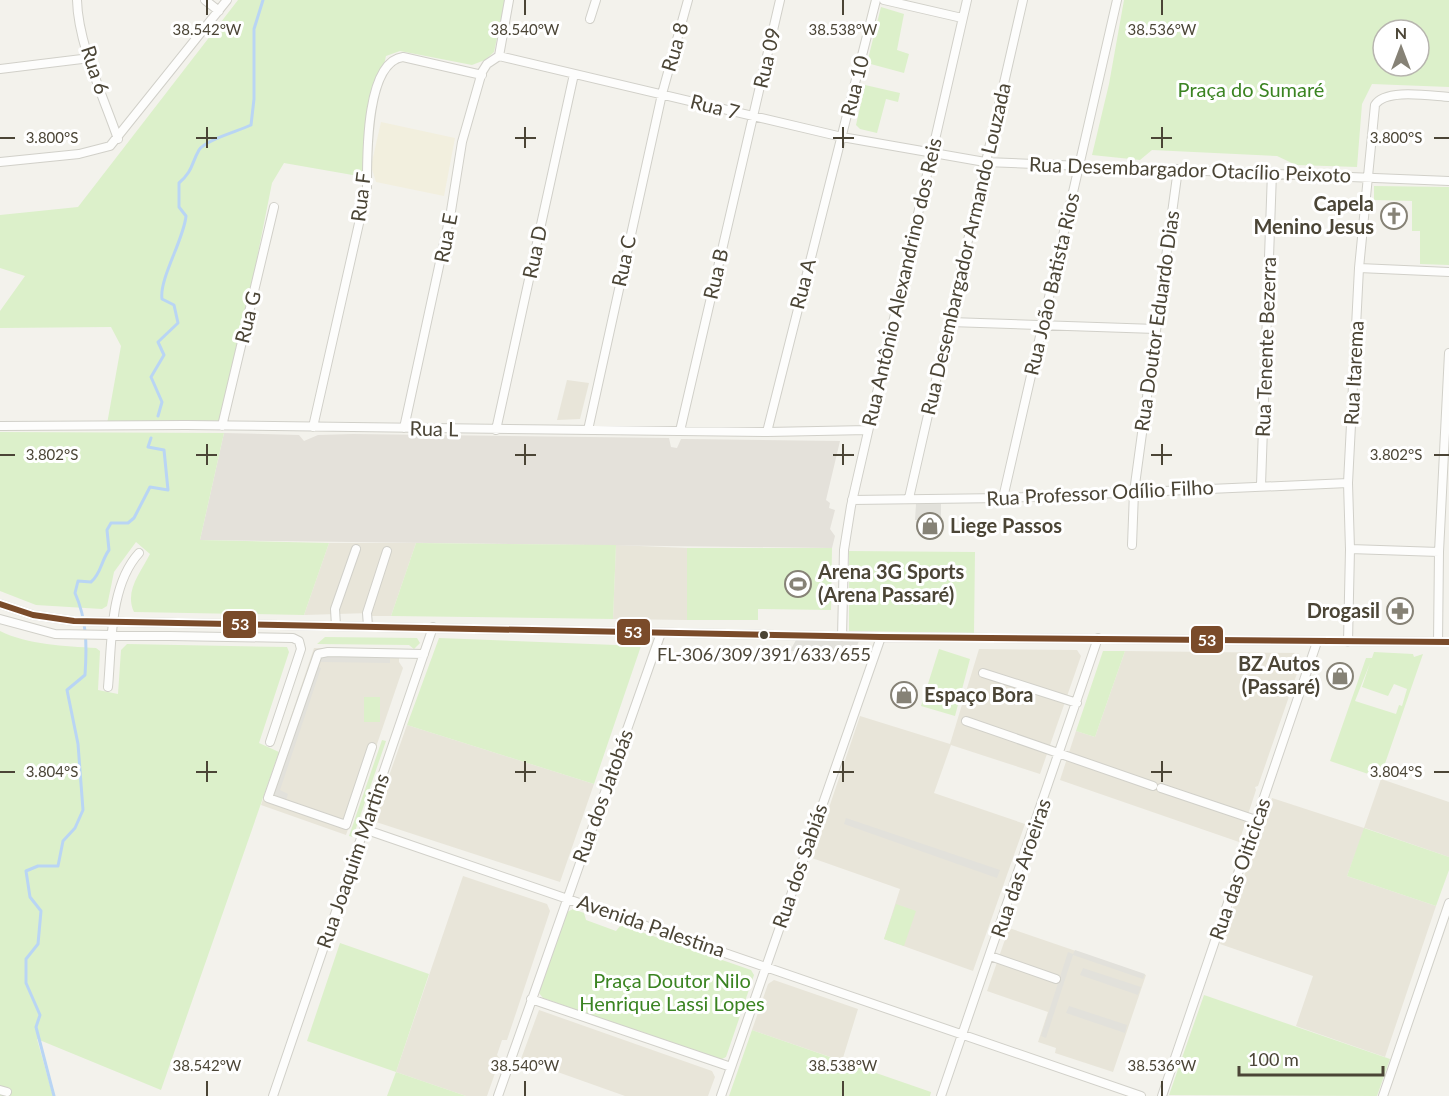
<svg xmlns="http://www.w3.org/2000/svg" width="1449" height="1096" font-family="Lato,sans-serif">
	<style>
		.residential { fill: #e8e5d9 }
		.industrial { fill: #e4e1da }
		.education { fill: #f2efde }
		.green { fill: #dcf0ca; fill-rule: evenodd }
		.parking { fill: #e2e1db }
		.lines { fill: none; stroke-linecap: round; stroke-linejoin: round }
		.stream { stroke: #b9d5f4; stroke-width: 3 }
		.street-casing { stroke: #d1d0c9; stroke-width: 10 }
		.street { stroke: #fdfdfc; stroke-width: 8 }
		.bus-1-casing { stroke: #fff; stroke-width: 10 }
		.bus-1 { stroke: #7a4b2a; stroke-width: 6 }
		.ticks { fill: none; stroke: #4b4536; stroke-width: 2 }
		.bus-dot { fill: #4b4536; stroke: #fff; stroke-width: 2 }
		.labels { text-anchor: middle; stroke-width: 6; stroke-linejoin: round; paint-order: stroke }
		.bus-label { font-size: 18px; fill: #4b4536; stroke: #fff }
		.street-label { font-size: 20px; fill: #4b4536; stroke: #fff }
		.park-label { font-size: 20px; fill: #3b8422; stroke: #fff }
		.poi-label { font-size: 20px; font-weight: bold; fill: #4b4536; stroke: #fff; text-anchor: end }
		.ticks-label { font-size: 15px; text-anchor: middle; fill: #4b4536; stroke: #fff; stroke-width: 6; stroke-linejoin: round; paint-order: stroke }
		.line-badge { stroke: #fff; stroke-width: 2 }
		.badge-label { font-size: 16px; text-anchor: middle; font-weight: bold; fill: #fff }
	</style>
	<rect width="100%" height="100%" fill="#f3f2ec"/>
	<!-- residential -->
	<path class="residential" d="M567,380L589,383L580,419L557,420Z
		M329,543H416L391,616H371L370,613L304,615Z
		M616,545L687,548V620L613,619Z
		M314,648L399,649V662L403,668L346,835L261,805Z
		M979,649L1077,650L1081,656L1040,774L951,745L934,793L1025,824L973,971L884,939L900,889L812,858L860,716L950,744Z
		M1125,651L1298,653L1302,659L1258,786L1255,787L1256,790L1239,842L1060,780L1076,731L1095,737Z
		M407,725L594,784L560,882L373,821Z
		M1381,779L1449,802V857L1365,828L1347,876L1436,906L1385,1057L1296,1026L1313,976L1220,944L1272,798L1364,828Z
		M463,876L547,904L550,911L507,1040H502L497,1055L500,1059L487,1096H466L396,1072Z
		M1009,928L1146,975L1113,1072L1055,1053L1056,1048L1038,1042L1048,1012L987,991Z
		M774,980L858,1009L842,1061L752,1030L768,984Z
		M539,1010L712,1071L715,1077L708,1096H625L521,1059Z"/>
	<!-- industrial -->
	<path class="industrial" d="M224,433L299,435L304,441L318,435L353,434L669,438L671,447L677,448L681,439H685L840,441L826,500L830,503L829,508L835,510L830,529L835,536L832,548L200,540Z"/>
	<!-- education -->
	<path class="education" d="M381,122L455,138L444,196L376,182L371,166Z"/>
	<!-- green -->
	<path class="green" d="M238,0H505L494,52L485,60L472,65L400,51L386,56L364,152V177L284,163L272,183L224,424H107L121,346L111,327L0,328V311L25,276L0,268V215L78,207Z
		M1124,0H1449V87L1372,84L1362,104L1357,167L1296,165L1277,156L1152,150L1140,160L1092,155L1109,84ZM1383,30H1419V66H1383Z
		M881,7L904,14L897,50L909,54L904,73L867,63Z
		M865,85L900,93L898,102L886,99L877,133L860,129L856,125Z
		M1374,186L1449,187V265L1420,264V231H1412V201L1374,200Z
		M0,432L224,433L200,540L329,543L304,615L134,612C124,591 141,572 150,554L136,542L114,572L107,606L102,609L36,605L0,591Z
		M416,543L616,545L613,619L391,616Z
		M687,548H832L831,610L758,609V620H687Z
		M849,551L975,552L974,633L849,631Z
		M0,631C28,645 65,646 96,648L100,651L98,690L118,694L121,650L127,644L287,647L289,652L259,743L279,752L161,1090L37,1039L53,1096H0Z
		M325,637L417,638L420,643L414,649L409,645L317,644Z
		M439,638L641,646L594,784L407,725Z
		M939,649L970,659L955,716L921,706Z
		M1103,651H1125L1095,737L1076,731Z
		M1374,652L1413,654L1414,657L1423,654L1380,778L1330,761L1366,658H1372ZM1370,663L1362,687L1388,696L1394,684L1407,689L1402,706L1399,705L1396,714L1355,701Z
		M364,697H380V722H364Z
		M382,740L386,741L353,837L349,836Z
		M1364,828L1449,857V870L1436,906L1347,876Z
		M896,904L916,911L904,946L884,939Z
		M573,909L584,913L586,920L616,931L621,925L751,970L754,975L726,1057L720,1060L543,998L539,993L567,912Z
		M340,943L429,974L396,1072L466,1096H387L396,1072L307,1041Z
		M1204,995L1390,1059L1377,1096L1169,1095Z
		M752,1030L931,1092L930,1096H729Z"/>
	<!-- parking -->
	<path class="parking" d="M916,504H941V520H915Z
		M796,640L859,641L855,651H790Z
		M321,656H390V663L321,662Z
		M316,666L321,668L280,790L288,794L286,800L272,795Z
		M846,818L1000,870L997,878L844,824Z
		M1075,950L1145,974L1143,979L1073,955L1046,1038L1041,1036L1068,952L1073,954Z
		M1083,968L1141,987L1138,995L1080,975Z
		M1069,1006L1127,1025L1125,1033L1066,1013Z"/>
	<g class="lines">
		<!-- stream -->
		<path class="stream" d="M158,416L162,402L151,377L164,355L158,342L178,323L174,305L162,299C159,279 184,239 186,216L179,207V183C193,171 191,164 199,150C205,140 239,131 251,125L254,99V29L263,0
			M54,1096L36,1027L40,1015L26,983V959L38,944L41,911L30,897L26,871L38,866H58L63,841L75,828L83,810L78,744L67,690L85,675C87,646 87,620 75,593L78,581L91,582C101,574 101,561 109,550L107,530L111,523H128L134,518L150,487L168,490L164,450L148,447L151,438"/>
		<defs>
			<path id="street" d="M77,0C78,44 104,98 118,139
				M205,0L219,11
				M884,0L962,18
				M590,19L596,0
				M499,56L842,137L985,162L1449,181
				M499,56L509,0
				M0,69L90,58
				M0,162L79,154L110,146L227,0
				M1359,268L1449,272
				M950,322L1156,329
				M0,426L186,425L767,432L868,430
				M222,426L274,207
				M313,427L367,188C367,159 365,62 403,57L482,75
				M404,428L451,211L462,142L482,72L487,64L499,56
				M496,430L574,74
				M588,430L662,94L688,0
				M680,431L780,0
				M767,432L876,0
				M1261,485L1272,172
				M909,498L1023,0
				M1003,498L1117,0
				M852,500L1003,498L1348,483
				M1132,545L1134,492L1178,169
				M1350,549L1439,552
				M0,604L33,615L74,621L881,637L1449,642
				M0,619L55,634L293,638L299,641L301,649L270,742
				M336,626L335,609L356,549
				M368,626L367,613L387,551
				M842,637L844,550L851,506L967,0
				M1348,642L1350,549L1348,483L1359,268L1375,105C1385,88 1431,96 1449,97
				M1438,642L1439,552L1449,353
				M983,673L1077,703
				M108,687C112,644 109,586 139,553
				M966,721L1153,786
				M372,747L346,825L268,798L318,654L328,652L424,654
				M1161,788L1256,820
				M364,829L1141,1096
				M990,956L1056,979
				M531,999L731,1067
				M0,1090L7,1092
				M273,1096L433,627
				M498,1096L661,633
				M721,1096L881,637
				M941,1096L1098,638
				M1162,1096L1317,642
				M1383,1096L1449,903"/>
		</defs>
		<!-- street casing -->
		<use href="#street" class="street-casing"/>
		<!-- street -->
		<use href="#street" class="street"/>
		<defs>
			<path id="bus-1" d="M0,604L33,615L74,621L881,637L1449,642"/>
		</defs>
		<!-- bus-1 casing -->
		<use href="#bus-1" class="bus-1-casing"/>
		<!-- bus-1 -->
		<use href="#bus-1" class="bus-1"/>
	</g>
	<!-- ticks -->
	<path class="ticks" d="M207,0V15M525,0V15M843,0V15M1162,0V15M207,127V148M525,127V148M843,127V148M1162,127V148M0,138H15M196,138H217M515,138H536M833,138H854M1151,138H1172M1434,138H1449M207,444V465M525,444V465M843,444V465M1162,444V465M0,455H15M196,455H217M515,455H536M833,455H854M1151,455H1172M1434,455H1449M207,761V782M525,761V782M843,761V782M1162,761V782M0,772H15M196,772H217M515,772H536M833,772H854M1151,772H1172M1434,772H1449M207,1081V1096M525,1081V1096M843,1081V1096M1162,1081V1096"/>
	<!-- icons -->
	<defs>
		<symbol id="church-ring" viewBox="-11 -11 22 22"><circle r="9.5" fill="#fff" stroke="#868276" stroke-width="1.5"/><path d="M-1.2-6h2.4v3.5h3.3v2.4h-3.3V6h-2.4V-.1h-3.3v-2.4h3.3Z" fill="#868276"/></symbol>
		<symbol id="shop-ring" viewBox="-11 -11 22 22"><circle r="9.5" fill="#fff" stroke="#868276" stroke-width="1.5"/><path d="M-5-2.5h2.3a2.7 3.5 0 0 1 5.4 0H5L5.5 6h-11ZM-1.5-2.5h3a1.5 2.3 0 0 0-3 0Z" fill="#868276"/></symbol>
		<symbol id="stadium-ring" viewBox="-11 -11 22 22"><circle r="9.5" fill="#fff" stroke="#868276" stroke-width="1.5"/><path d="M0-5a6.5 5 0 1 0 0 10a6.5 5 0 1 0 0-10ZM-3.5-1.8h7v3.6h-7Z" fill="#868276"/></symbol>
		<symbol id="pharmacy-ring" viewBox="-11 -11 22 22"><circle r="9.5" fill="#fff" stroke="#868276" stroke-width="1.5"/><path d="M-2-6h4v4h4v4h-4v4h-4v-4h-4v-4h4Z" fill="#868276"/></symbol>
	</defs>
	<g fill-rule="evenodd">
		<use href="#church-ring" x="1379" y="201" width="30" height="30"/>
		<use href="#shop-ring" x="915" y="511" width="30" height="30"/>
		<use href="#stadium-ring" x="783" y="569" width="30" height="30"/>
		<use href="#pharmacy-ring" x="1385" y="596" width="30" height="30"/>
		<use href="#shop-ring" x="1325" y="661" width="30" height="30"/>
		<use href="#shop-ring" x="889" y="680" width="30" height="30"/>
	</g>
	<!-- markers -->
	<circle class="bus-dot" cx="764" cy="635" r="5"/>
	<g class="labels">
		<!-- bus labels -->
		<g class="bus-label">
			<text x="764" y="661">FL-306/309/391/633/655</text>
		</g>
		<!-- street labels -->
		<g class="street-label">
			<text transform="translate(675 47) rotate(-74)" y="7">Rua 8</text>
			<text transform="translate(767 58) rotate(-77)" y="7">Rua 09</text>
			<text transform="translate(95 70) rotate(72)" y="7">Rua 6</text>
			<text transform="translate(855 86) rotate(-76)" y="7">Rua 10</text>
			<text transform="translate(715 107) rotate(14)" y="7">Rua 7</text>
			<text transform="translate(1190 170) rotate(2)" y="7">Rua Desembargador Otacílio Peixoto</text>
			<text transform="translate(361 197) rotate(-83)" y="7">Rua F</text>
			<text transform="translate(446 238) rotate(-79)" y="7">Rua E</text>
			<text transform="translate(966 249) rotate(-77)" y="7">Rua Desembargador Armando Louzada</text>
			<text transform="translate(535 252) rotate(-78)" y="7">Rua D</text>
			<text transform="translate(624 261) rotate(-78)" y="7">Rua C</text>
			<text transform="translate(716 274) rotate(-77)" y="7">Rua B</text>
			<text transform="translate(902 282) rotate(-77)" y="7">Rua Antônio Alexandrino dos Reis</text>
			<text transform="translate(803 284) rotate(-76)" y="7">Rua A</text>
			<text transform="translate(1052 284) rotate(-77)" y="7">Rua João Batista Rios</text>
			<text transform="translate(248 317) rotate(-76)" y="7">Rua G</text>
			<text transform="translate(1157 321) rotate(-82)" y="7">Rua Doutor Eduardo Dias</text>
			<text transform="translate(1266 347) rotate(-88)" y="7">Rua Tenente Bezerra</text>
			<text transform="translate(1354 373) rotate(-87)" y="7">Rua Itarema</text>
			<text transform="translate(434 429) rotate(1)" y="7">Rua L</text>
			<text transform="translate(1100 493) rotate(-3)" y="7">Rua Professor Odílio Filho</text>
			<text transform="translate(603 796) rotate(-70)" y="7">Rua dos Jatobás</text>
			<text transform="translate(353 861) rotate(-71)" y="7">Rua Joaquim Martins</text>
			<text transform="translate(800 866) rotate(-71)" y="7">Rua dos Sabiás</text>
			<text transform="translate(1021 868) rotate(-71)" y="7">Rua das Aroeiras</text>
			<text transform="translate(1240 869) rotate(-71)" y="7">Rua das Oiticicas</text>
			<text transform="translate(651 926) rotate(19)" y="7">Avenida Palestina</text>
		</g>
		<!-- park labels -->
		<g class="park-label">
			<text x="1251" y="97">Praça do Sumaré</text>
			<text x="672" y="988">Praça Doutor Nilo<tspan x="672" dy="23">Henrique Lassi Lopes</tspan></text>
		</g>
		<!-- poi labels -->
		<g class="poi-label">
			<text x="1374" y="211">Capela<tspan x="1374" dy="23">Menino Jesus</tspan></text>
			<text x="950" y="533" text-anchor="start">Liege Passos</text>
			<text x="818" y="579" text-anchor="start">Arena 3G Sports<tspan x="818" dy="23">(Arena Passaré)</tspan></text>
			<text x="1380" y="618">Drogasil</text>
			<text x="1320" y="671">BZ Autos<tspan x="1320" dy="23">(Passaré)</tspan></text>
			<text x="924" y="702" text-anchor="start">Espaço Bora</text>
		</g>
	</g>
	<g class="ticks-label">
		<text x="207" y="35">38.542°W</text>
		<text x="525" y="35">38.540°W</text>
		<text x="843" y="35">38.538°W</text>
		<text x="1162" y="35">38.536°W</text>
		<text x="52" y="143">3.800°S</text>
		<text x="1396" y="143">3.800°S</text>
		<text x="52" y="460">3.802°S</text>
		<text x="1396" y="460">3.802°S</text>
		<text x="52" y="777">3.804°S</text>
		<text x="1396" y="777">3.804°S</text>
		<text x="207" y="1071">38.542°W</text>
		<text x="525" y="1071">38.540°W</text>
		<text x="843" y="1071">38.538°W</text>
		<text x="1162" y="1071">38.536°W</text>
	</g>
	<g class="line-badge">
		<rect x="222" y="610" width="35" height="29" rx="6" fill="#7a4b2a"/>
		<rect x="616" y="618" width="35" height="28" rx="6" fill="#7a4b2a"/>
		<rect x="1190" y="625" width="34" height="29" rx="6" fill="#7a4b2a"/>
	</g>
	<g class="badge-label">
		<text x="240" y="630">53</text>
		<text x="633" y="638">53</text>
		<text x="1207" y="646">53</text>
	</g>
	<!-- north arrow -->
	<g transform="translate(1401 48)"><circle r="28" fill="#ffffff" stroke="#b7b5af" stroke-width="1.5"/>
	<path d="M0-4.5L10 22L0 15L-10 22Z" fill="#868276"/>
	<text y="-9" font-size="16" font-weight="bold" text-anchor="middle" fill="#4b4536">N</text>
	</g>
	<!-- scale -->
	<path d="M1239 1066v9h144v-9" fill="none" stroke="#4b4536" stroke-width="3"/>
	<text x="1248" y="1066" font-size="18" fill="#4b4536" stroke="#ffffff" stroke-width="4.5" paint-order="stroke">100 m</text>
</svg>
